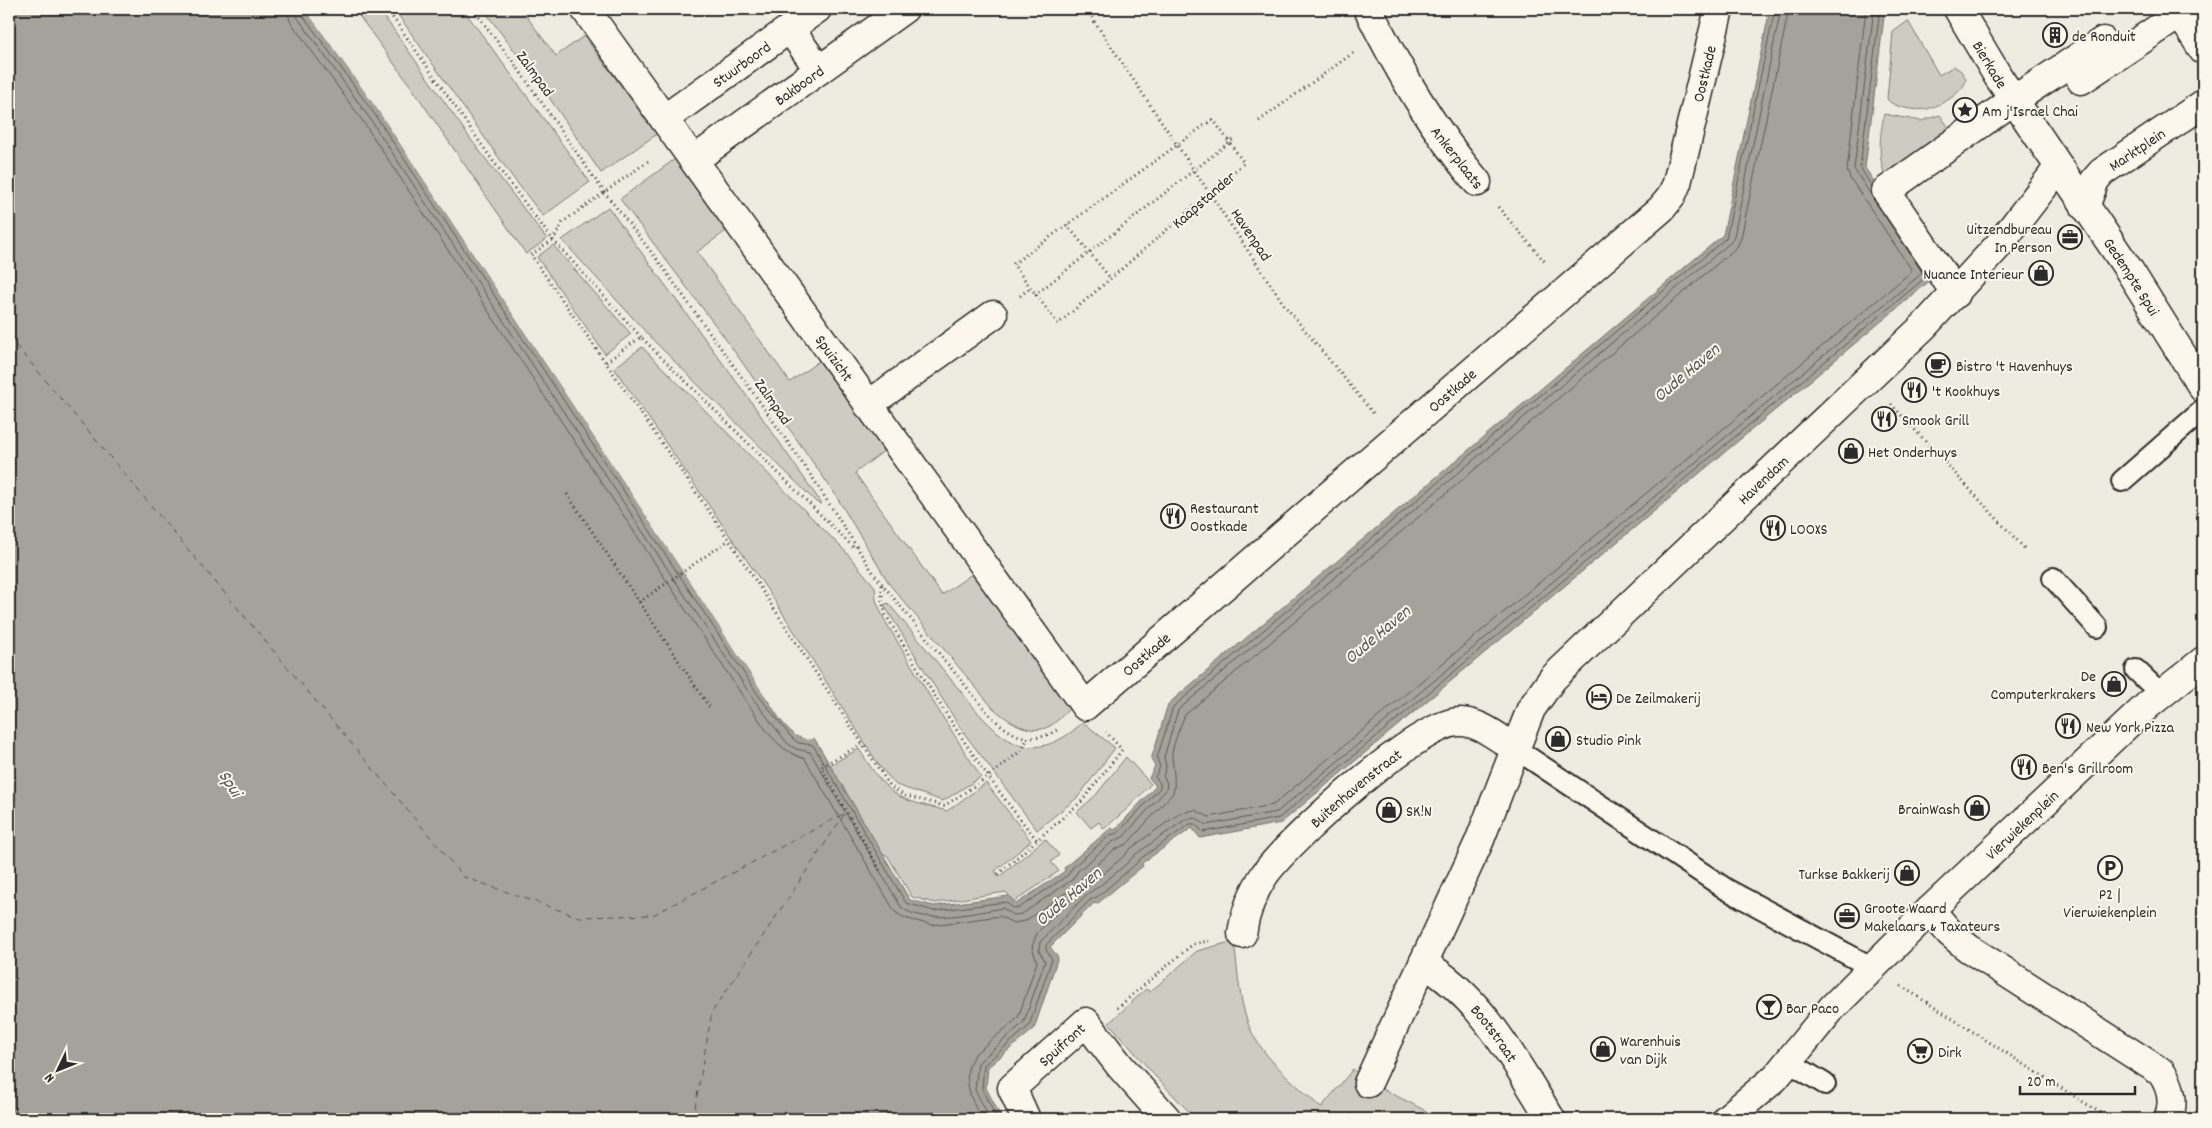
<svg xmlns="http://www.w3.org/2000/svg" width="2212" height="1128" font-family="Dekko,sans-serif">
	<style>
		.green { fill: #cecbc2; stroke: #7c7b76 }
		.water { fill: #a4a29a; stroke: #74726e }
		.pier { fill: #eeebe0 }
		.lines { fill: none; stroke-linecap: round; stroke-linejoin: round }
		.shore { stroke: #5b5b57; stroke-width: 1 }
		.ferry { stroke: #555552; stroke-width: 1; stroke-dasharray: 6 5; stroke-linecap: butt }
		.lane-casing { stroke: #2b2b2b; stroke-width: 24 }
		.street-casing { stroke: #2b2b2b; stroke-width: 31 }
		.secondary-casing { stroke: #2b2b2b; stroke-width: 31 }
		.path { stroke: #2b2b2b; stroke-width: 3; stroke-dasharray: 1 4; stroke-linecap: butt }
		.lane { stroke: #fbf7ec; stroke-width: 20 }
		.street { stroke: #fbf7ec; stroke-width: 28 }
		.secondary { stroke: #fbf7ec; stroke-width: 28 }
		.labels { text-anchor: middle; stroke-width: 4; stroke-linejoin: round; paint-order: stroke }
		.poi-label { font-size: 16px; fill: #2b2b2b; stroke: #fbf7ec; text-anchor: start }
		.street-label { font-size: 16px; fill: #2b2b2b; stroke: #fbf7ec }
		.water-label { font-size: 18px; font-style: italic; fill: #555552; stroke: #fbf7ec }
	</style>
	<rect width="100%" height="100%" fill="#eeebe0"/>
	<filter id="ink" filterUnits="userSpaceOnUse"><feTurbulence type="fractalNoise" baseFrequency=".02" numOctaves="2"/><feDisplacementMap in="SourceGraphic" scale="10" xChannelSelector="R" yChannelSelector="G"/><feConvolveMatrix kernelMatrix="1 2 1 2 8 2 1 2 1" color-interpolation-filters="sRGB"/></filter>
	<g filter="url(#ink)">
		<!-- green -->
		<path class="green" d="M354,9H379L472,141L547,239L526,254L412,88Z
			M394,9H463L590,182L543,216L511,175Z
			M483,9H521L556,56L584,36L657,134L601,173L546,93Z
			M1908,21L1939,75L1954,66L1961,71L1966,79C1965,92 1940,106 1927,109C1917,111 1893,108 1887,99L1893,32Z
			M1884,114L1921,121L1940,115L1951,131L1886,178C1877,156 1880,137 1884,114Z
			M675,159L726,231L697,252L790,382L819,361L884,451L855,473L942,595L972,574L1070,708C1064,714 1057,722 1050,726C1030,737 1007,720 993,708L890,585L833,491L800,444L722,334L620,199Z
			M608,207L752,403L822,504L816,502L653,340L562,240Z
			M553,245L631,334L605,354L537,257Z
			M642,347L845,551L875,587L876,600L884,619L932,700L981,777L943,801L896,785L880,767L775,601L614,368Z
			M888,603C908,627 929,652 949,677C967,698 991,734 1017,744C1042,753 1065,739 1083,722L1115,748L1078,797L1037,830L961,729L884,605Z
			M859,749C869,764 879,782 894,793C908,803 930,806 947,811L986,783L1031,841L995,871L999,877L1045,839L1059,855L1051,862L1059,871L1014,902L1006,892L935,903L912,897L887,855H883L830,765Z
			M1126,757L1151,784L1128,808L1104,829L1099,822L1091,828L1077,812L1096,795Z
			M1234,941C1238,971 1239,1008 1253,1035C1269,1064 1298,1085 1321,1108L1353,1069L1365,1080L1434,1115L1431,1119H1196L1155,1076L1109,1023L1146,989L1150,992L1197,951Z"/>
		<!-- water -->
		<path class="water" d="M9,9H305L377,109L763,693C774,709 791,745 814,738L910,900L934,906L1009,896L1016,904L1065,871L1064,868L1111,828L1115,830L1156,786L1149,778L1155,766L1151,760L1168,704L1723,235L1770,9H1885L1865,168L1938,274L1281,823L1200,838L1192,828L1142,863L1143,866L1097,904L1094,903L1050,947L1058,957L1034,1029L988,1067L986,1088L1002,1119H9Z"/>
		<!-- pier -->
		<path class="pier" d="M305,9H308L379,108L765,692L797,733L805,737H817L808,740L795,735L763,693L377,109Z"/>
		<g class="lines">
			<!-- shore -->
			<path class="shore" d="M287,9L290,21L362,120L748,704C766,729 775,749 805,759L895,912L905,918L932,925L1000,916L1013,923L1025,921L1077,885L1084,875L1115,849L1127,844L1173,793C1176,783 1173,768 1172,757C1171,749 1181,724 1185,715L1737,247L1741,238L1789,9
				M295,9L297,17L368,116L754,700L787,743L796,749L810,752L901,907C923,926 977,912 1003,908L1013,915L1022,914L1072,880L1078,871L1112,842L1123,837L1166,790L1167,783L1163,776L1166,767L1164,757L1178,710L1731,242L1734,236L1781,9
				M301,9L302,14L373,112L759,696L792,738L799,743L813,745L906,903L934,911L1006,902L1013,908H1019L1068,875L1072,868L1110,835L1118,833L1160,788V783L1155,777L1160,767L1157,758L1173,707L1726,238L1775,9
				M1872,187L1860,167L1880,9
				M981,1119C971,1100 959,1073 976,1053L1018,1018L1037,962L1032,947L1037,933L1081,889L1091,884L1124,856L1131,848L1180,813L1195,810L1209,817L1273,805L1911,272V269L1850,178L1847,170L1866,9
				M990,1119L975,1090L978,1063L1024,1022L1045,961L1039,951L1040,942L1086,895C1104,883 1121,870 1136,854L1186,819L1196,818L1206,825L1277,812L1921,274V270L1854,169L1874,9
				M997,1119L982,1089L984,1065L1029,1026L1052,959L1046,950V945L1090,900L1097,897L1136,864L1140,859L1190,824H1195L1203,832L1279,818L1926,277"/>
			<!-- ferry -->
			<path class="ferry" d="M9,337L464,877L579,917L653,915L847,812
				M693,1119L712,1012L846,812"/>
			<defs>
				<path id="lane" d="M2122,481L2203,410
					M2053,578L2097,627
					M2136,670L2161,694
					M1516,749L1726,889L1871,967
					M1789,1062L1825,1084"/>
				<g id="street">
					<path id="s1" d="M585,9L1085,706L1661,209L1671,197L1677,183L1719,9"/>
					<path d="M1368,9C1399,71 1432,128 1477,182"/>
					<path d="M2177,9L2203,50"/>
					<path d="M790,29L819,70"/>
					<path d="M2081,80L2180,14"/>
					<path id="s2" d="M664,119L817,9"/>
					<path id="s3" d="M694,160L904,9"/>
					<path id="s4" d="M2085,207L2095,180L2102,172L2203,104"/>
					<path d="M1956,294L1886,191L2014,100L2103,41"/>
					<path d="M868,405L993,315"/>
					<path d="M1930,910L1950,933L1968,948L2161,1072C2171,1086 2175,1103 2168,1119"/>
					<path id="s5" d="M1242,934C1245,912 1253,892 1265,874C1289,840 1419,722 1459,722C1479,721 1500,739 1516,749"/>
					<path id="s6" d="M1423,963C1483,998 1515,1062 1551,1119"/>
					<path id="s7" d="M1368,1083L1479,842L1531,709L1553,678L1924,326L1998,246L2059,167"/>
					<path id="s8" d="M1026,1119L1012,1088L1086,1022L1120,1066L1167,1119"/>
				</g>
				<g id="secondary">
					<path id="s9" d="M1958,9L1999,78L2129,270L2203,388"/>
					<path id="s10" d="M1726,1119L1775,1078L1832,1008L1930,910L2148,705L2203,661"/>
				</g>
			</defs>
			<!-- lane casing -->
			<use href="#lane" class="lane-casing"/>
			<!-- street casing -->
			<use href="#street" class="street-casing"/>
			<!-- secondary casing -->
			<use href="#secondary" class="secondary-casing"/>
			<!-- path -->
			<path class="path" d="M387,9L493,161L553,240L531,255L729,540L890,786L903,795L944,806L988,777L1023,749L1027,738
				M473,9L519,70L604,192L656,258L764,408L812,477L874,574L987,712C1009,735 1030,748 1060,728
				M1086,9L1285,306L1373,413
				M1213,119L1244,163L1058,324L1013,264Z
				M1259,121L1353,53
				M1498,207L1546,263
				M1067,225L1111,279
				M1035,295L1235,138
				M1020,296L1030,288
				M641,337L553,240L563,222L651,159
				M606,362L641,337L855,549
				M1891,404L2025,549
				M567,494L710,708
				M882,585V602L886,615C932,693 979,770 1037,840
				M639,602L729,540
				M862,744L821,767L880,870
				M998,874L1082,801L1122,750L1106,732
				M1901,986L2110,1119
				M1117,1008L1193,944L1209,941
				M1348,1119L1353,1112"/>
			<!-- lane -->
			<use href="#lane" class="lane"/>
			<!-- street -->
			<use href="#street" class="street"/>
			<!-- secondary -->
			<use href="#secondary" class="secondary"/>
		</g>
	</g>
	<!-- icons -->
	<defs>
		<symbol id="building-ring" viewBox="-11 -11 22 22"><circle r="9.5" fill="#fbf7ec" stroke="#2b2b2b" stroke-width="1.5"/><path d="M-4-6H4V6H1V3H-1V6H-4ZM-2.5-4.3h1.7v1.8h-1.7ZM.8-4.3h1.7v1.8H.8ZM-2.5-1h1.7V.8h-1.7ZM.8-1h1.7V.8H.8Z" fill="#2b2b2b"/></symbol>
		<symbol id="sight-ring" viewBox="-11 -11 22 22"><circle r="9.5" fill="#fbf7ec" stroke="#2b2b2b" stroke-width="1.5"/><path d="M0-6L1.8-2.2L6-1.7L2.9 1.2L3.7 5.4L0 3.3L-3.7 5.4L-2.9 1.2L-6-1.7L-1.8-2.2Z" fill="#2b2b2b"/></symbol>
		<symbol id="office-ring" viewBox="-11 -11 22 22"><circle r="9.5" fill="#fbf7ec" stroke="#2b2b2b" stroke-width="1.5"/><path d="M-6-3h4V-5.5h4V-3h4V5H-6ZM-1-4.5V-3h2v-1.5ZM-6 0V1H6V0Z" fill="#2b2b2b"/></symbol>
		<symbol id="shop-ring" viewBox="-11 -11 22 22"><circle r="9.5" fill="#fbf7ec" stroke="#2b2b2b" stroke-width="1.5"/><path d="M-5-2.5h2.3a2.7 3.5 0 0 1 5.4 0H5L5.5 6h-11ZM-1.5-2.5h3a1.5 2.3 0 0 0-3 0Z" fill="#2b2b2b"/></symbol>
		<symbol id="cafe-ring" viewBox="-11 -11 22 22"><circle r="9.5" fill="#fbf7ec" stroke="#2b2b2b" stroke-width="1.5"/><path d="M-5.5-4.5H6V0H3Q3 3.5 0 3.5H-2.5Q-5.5 3.5-5.5 0ZM3-3.2v2h1.7v-2ZM-6 4.5H4V6H-6Z" fill="#2b2b2b"/></symbol>
		<symbol id="restaurant-ring" viewBox="-11 -11 22 22"><circle r="9.5" fill="#fbf7ec" stroke="#2b2b2b" stroke-width="1.5"/><path d="M-5-6h1v4h1v-4h1v4h1v-4h1v5L-1.5 .5V6h-2V.5L-5-1ZM5-6V6H3V1.5H1.5Q1.5-4 5-6Z" fill="#2b2b2b"/></symbol>
		<symbol id="hotel-ring" viewBox="-11 -11 22 22"><circle r="9.5" fill="#fbf7ec" stroke="#2b2b2b" stroke-width="1.5"/><path d="M-6-4.5h1.5V1H6V5H4.5V3h-9V5H-6ZM-4 0a1.8 1.8 0 1 1 3.6 0ZM.5 0V-2.5h3Q6-2.5 6 0Z" fill="#2b2b2b"/></symbol>
		<symbol id="parking-ring" viewBox="-11 -11 22 22"><circle r="9.5" fill="#fbf7ec" stroke="#2b2b2b" stroke-width="1.5"/><path d="M-3.5-5.5H1a3.5 3.5 0 0 1 0 7H-1V5.5H-3.5ZM-1-3.4V-.6H.8a1.4 1.4 0 0 0 0-2.8Z" fill="#2b2b2b"/></symbol>
		<symbol id="bar-ring" viewBox="-11 -11 22 22"><circle r="9.5" fill="#fbf7ec" stroke="#2b2b2b" stroke-width="1.5"/><path d="M-6-5H6L.8 .8V4.5H3.5V6h-7V4.5H-.8V.8Z" fill="#2b2b2b"/></symbol>
		<symbol id="supermarket-ring" viewBox="-11 -11 22 22"><circle r="9.5" fill="#fbf7ec" stroke="#2b2b2b" stroke-width="1.5"/><path d="M-6-5.5h2.5l.6 2H6L4.5 2H-2.5L-4.4-4H-6ZM-1.5 3.2a1.3 1.3 0 1 0 .1 0ZM3 3.2a1.3 1.3 0 1 0 .1 0Z" fill="#2b2b2b"/></symbol>
	</defs>
	<g fill-rule="evenodd">
		<use href="#building-ring" x="2041" y="21" width="28" height="28"/>
		<use href="#sight-ring" x="1951" y="96" width="28" height="28"/>
		<use href="#office-ring" x="2056" y="223" width="28" height="28"/>
		<use href="#shop-ring" x="2027" y="259" width="28" height="28"/>
		<use href="#cafe-ring" x="1924" y="351" width="28" height="28"/>
		<use href="#restaurant-ring" x="1900" y="376" width="28" height="28"/>
		<use href="#restaurant-ring" x="1870" y="405" width="28" height="28"/>
		<use href="#shop-ring" x="1837" y="437" width="28" height="28"/>
		<use href="#restaurant-ring" x="1159" y="502" width="28" height="28"/>
		<use href="#restaurant-ring" x="1759" y="514" width="28" height="28"/>
		<use href="#shop-ring" x="2100" y="670" width="28" height="28"/>
		<use href="#hotel-ring" x="1585" y="683" width="28" height="28"/>
		<use href="#restaurant-ring" x="2054" y="712" width="28" height="28"/>
		<use href="#shop-ring" x="1544" y="725" width="28" height="28"/>
		<use href="#restaurant-ring" x="2010" y="753" width="28" height="28"/>
		<use href="#shop-ring" x="1963" y="794" width="28" height="28"/>
		<use href="#shop-ring" x="1375" y="796" width="28" height="28"/>
		<use href="#parking-ring" x="2096" y="854" width="28" height="28"/>
		<use href="#shop-ring" x="1893" y="859" width="28" height="28"/>
		<use href="#office-ring" x="1833" y="902" width="28" height="28"/>
		<use href="#bar-ring" x="1755" y="993" width="28" height="28"/>
		<use href="#shop-ring" x="1589" y="1035" width="28" height="28"/>
		<use href="#supermarket-ring" x="1906" y="1037" width="28" height="28"/>
	</g>
	<g class="labels">
		<!-- poi labels -->
		<g class="poi-label">
			<text x="2072" y="41">de Ronduit</text>
			<text x="1982" y="116">Am j'Israel Chai</text>
			<text x="2052" y="234" text-anchor="end">Uitzendbureau<tspan x="2052" dy="18">In Person</tspan></text>
			<text x="2024" y="279" text-anchor="end">Nuance Interieur</text>
			<text x="1956" y="371">Bistro 't Havenhuys</text>
			<text x="1932" y="396">'t Kookhuys</text>
			<text x="1902" y="425">Smook Grill</text>
			<text x="1868" y="457">Het Onderhuys</text>
			<text x="1190" y="513">Restaurant<tspan x="1190" dy="18">Oostkade</tspan></text>
			<text x="1790" y="534">LOOXS</text>
			<text x="2096" y="681" text-anchor="end">De<tspan x="2096" dy="18">Computerkrakers</tspan></text>
			<text x="1616" y="703">De Zeilmakerij</text>
			<text x="2086" y="732">New York Pizza</text>
			<text x="1576" y="745">Studio Pink</text>
			<text x="2042" y="773">Ben's Grillroom</text>
			<text x="1960" y="814" text-anchor="end">BrainWash</text>
			<text x="1406" y="816">SK!N</text>
			<text x="1890" y="879" text-anchor="end">Turkse Bakkerij</text>
			<text x="2110" y="899" text-anchor="middle">P2 |<tspan x="2110" dy="18">Vierwiekenplein</tspan></text>
			<text x="1864" y="913">Groote Waard<tspan x="1864" dy="18">Makelaars &amp; Taxateurs</tspan></text>
			<text x="1786" y="1013">Bar Paco</text>
			<text x="1620" y="1046">Warenhuis<tspan x="1620" dy="18">van Dijk</tspan></text>
			<text x="1938" y="1057">Dirk</text>
		</g>
		<!-- street labels -->
		<g class="street-label">
			<text dy="6" stroke="none"><textPath href="#s9" startOffset="64">Bierkade</textPath></text>
			<text dy="6" stroke="none"><textPath href="#s2" startOffset="95">Stuurboord</textPath></text>
			<text transform="translate(536 73) rotate(54)" y="6">Zalmpad</text>
			<text dy="6" stroke="none"><textPath href="#s1" startOffset="1762">Oostkade</textPath></text>
			<text dy="6" stroke="none"><textPath href="#s3" startOffset="129">Bakboord</textPath></text>
			<text dy="6" stroke="none"><textPath href="#s4" startOffset="81">Marktplein</textPath></text>
			<text transform="translate(1458 157) rotate(52)" y="6">Ankerplaats</text>
			<text transform="translate(1203 199) rotate(-41)" y="6">Kaapstander</text>
			<text transform="translate(1252 234) rotate(56)" y="6">Havenpad</text>
			<text dy="6" stroke="none"><textPath href="#s9" startOffset="319">Gedempte Spui</textPath></text>
			<text dy="6" stroke="none"><textPath href="#s1" startOffset="429">Spuizicht</textPath></text>
			<text dy="6" stroke="none"><textPath href="#s1" startOffset="1342">Oostkade</textPath></text>
			<text transform="translate(774 401) rotate(55)" y="6">Zalmpad</text>
			<text dy="6" stroke="none"><textPath href="#s7" startOffset="735">Havendam</textPath></text>
			<text dy="6" stroke="none"><textPath href="#s1" startOffset="938">Oostkade</textPath></text>
			<text dy="6" stroke="none"><textPath href="#s5" startOffset="190">Buitenhavenstraat</textPath></text>
			<text dy="6" stroke="none"><textPath href="#s10" startOffset="418">Vierwiekenplein</textPath></text>
			<text dy="6" stroke="none"><textPath href="#s6" startOffset="101">Bootstraat</textPath></text>
			<text dy="6" stroke="none"><textPath href="#s8" startOffset="100">Spuifront</textPath></text>
		</g>
		<!-- water labels -->
		<g class="water-label">
			<text transform="translate(1686 372) rotate(-40)" y="6">Oude Haven</text>
			<text transform="translate(1377 634) rotate(-40)" y="6">Oude Haven</text>
			<text transform="translate(231 783) rotate(57)" y="6">Spui</text>
			<text transform="translate(1068 896) rotate(-40)" y="6">Oude Haven</text>
		</g>
	</g>
	<!-- margin -->
	<rect width="2212" height="1128" fill="none" stroke="#fbf7ec" stroke-width="30"/>
	<rect x="15" y="15" width="2182" height="1098" fill="none" stroke="#2b2b2b" stroke-width="2" filter="url(#ink)"/>
	<!-- north arrow -->
	<g transform="translate(58 1070) rotate(227)" stroke="#fbf7ec" stroke-width="4" paint-order="stroke">
	<path d="M0-4L9 19L0 12L-9 19Z" fill="#2b2b2b"/>
	<text y="-8" font-size="14" font-weight="bold" text-anchor="middle" fill="#2b2b2b">N</text>
	</g>
	<!-- scale -->
	<path d="M2020 1086v8h115v-8" fill="none" stroke="#2b2b2b" stroke-width="2.5"/>
	<text x="2027" y="1086" font-size="15" fill="#2b2b2b" stroke="#fbf7ec" stroke-width="4" paint-order="stroke">20 m</text>
</svg>
